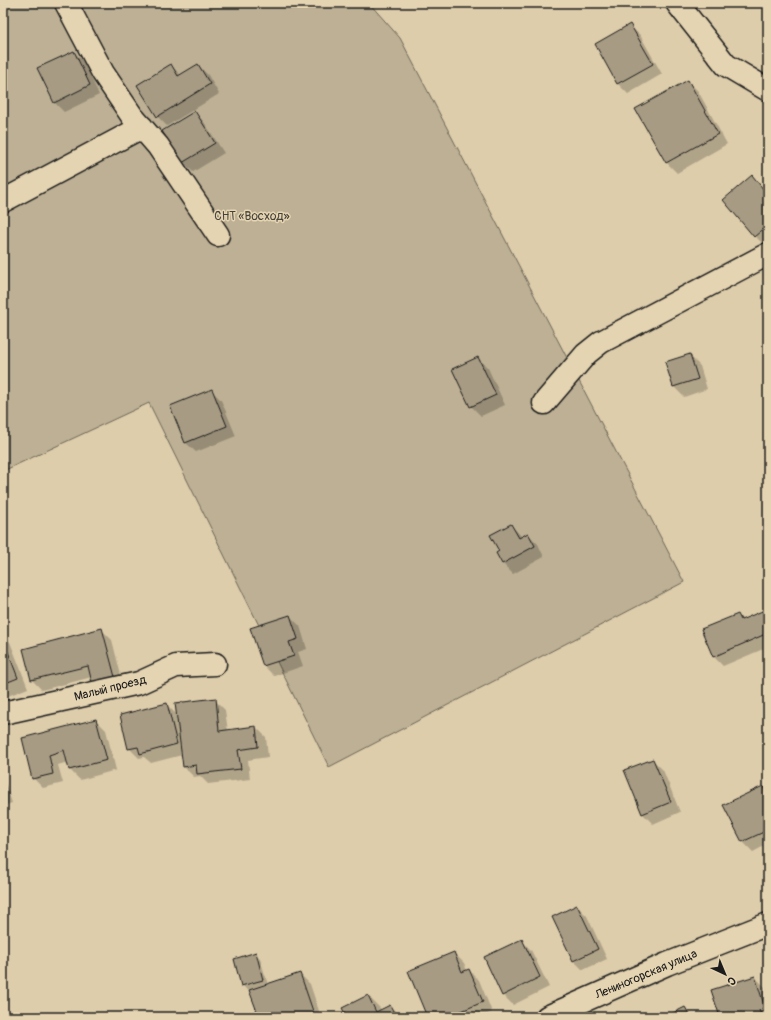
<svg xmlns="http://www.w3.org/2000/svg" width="771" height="1020" font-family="Pangolin,sans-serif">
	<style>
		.green { fill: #bdb094; stroke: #6c6658 }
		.shadow { fill: #0003 }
		.building { fill: #a79b83; stroke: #1c1c1c }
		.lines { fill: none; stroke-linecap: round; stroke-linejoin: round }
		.minor-casing { stroke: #1c1c1c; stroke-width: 25 }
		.minor { stroke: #e5d4b1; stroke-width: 22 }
		.labels { text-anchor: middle; stroke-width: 3; stroke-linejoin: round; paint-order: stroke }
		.park-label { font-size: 12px; fill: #44413a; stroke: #e5d4b1 }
		.street-label { font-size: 12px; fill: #1c1c1c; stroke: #e5d4b1 }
	</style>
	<rect width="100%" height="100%" fill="#ddcdab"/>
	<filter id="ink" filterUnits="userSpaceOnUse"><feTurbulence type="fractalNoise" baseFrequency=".025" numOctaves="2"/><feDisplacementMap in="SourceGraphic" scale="8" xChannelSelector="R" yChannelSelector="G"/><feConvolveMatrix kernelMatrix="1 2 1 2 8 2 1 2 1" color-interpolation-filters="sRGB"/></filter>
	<g filter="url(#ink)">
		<!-- green -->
		<path class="green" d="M3,3H369L400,38L684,582L329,767L149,403L3,471Z"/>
		<!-- shadow -->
		<path class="shadow" d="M630,26L640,35L662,74L628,94L618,84L596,45Z
			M74,52L84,62L99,95L64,112L55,103Z
			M171,65L181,76L198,65L208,75L219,94L167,126L157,116Z
			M688,81L698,91L727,144L677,173L667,163Z
			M195,112L204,122L224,153L193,172L183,162L164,131Z
			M752,177L768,194V243L765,246L755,236Z
			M690,356L700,366L707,389L684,397L674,387L666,363Z
			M478,358L488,368L505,405L481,416L471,406Z
			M211,390L221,400L236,436L196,452L186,443Z
			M511,525L522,537L528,534L538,544L544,557L513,574L503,564L498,554L500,552Z
			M767,610L768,611V647L723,666L713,656L738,615L743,620Z
			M290,616L300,626L307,649L298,652L303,666L274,676L264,666L252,629Z
			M102,630L112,640L124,687L92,677L42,690L32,680L25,649Z
			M3,636L10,642L28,688L3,698Z
			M215,700L225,710L228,731L256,727L266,737L268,757L248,760L250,779L208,784L200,776L194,777L184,767L182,755L151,763L144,757L139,758L129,748L166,704L178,716Z
			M96,720L106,730L116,770L80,780L70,770L68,762L58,765L63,783L43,788L33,778L23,739Z
			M653,760L663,770L680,812L653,824L643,814Z
			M3,776L12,803L3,806Z
			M763,787L768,792V844L753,852L743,842L725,805Z
			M577,906L587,916L607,959L583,970L573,960Z
			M521,940L531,950L549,987L513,1005L503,995Z
			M454,953L464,963L467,971L469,970L479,980L492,1012L480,1017H428Z
			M255,954L260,958L268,985L300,974L310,984L321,1017H260L250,989L247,990L242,985Z
			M755,977L765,987L768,998V1017H721Z
			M368,996L382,1010L390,1006L401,1017H348Z
			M685,1008L694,1017H668Z"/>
		<!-- building -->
		<path class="building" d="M630,24L653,64L617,84L595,44Z
			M74,51L90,85L54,103L37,68Z
			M171,64L178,76L198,64L210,84L157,117L137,85Z
			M688,80L718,134L666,163L635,109Z
			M195,111L215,143L182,163L162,131Z
			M752,175L768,195V225L754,237L723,200Z
			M690,354L698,379L673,387L665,362Z
			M478,357L496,395L470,407L452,369Z
			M212,389L227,426L185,443L170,406Z
			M511,524L519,538L528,533L535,546L502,564L496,553L499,551L490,535Z
			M767,609L768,633L713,657L701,629L738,614L741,620Z
			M290,615L298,639L289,642L294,656L263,666L250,628Z
			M102,628L115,677L92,683L88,666L31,680L23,649Z
			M3,639L18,678L3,684Z
			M216,698L219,731L256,726L258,747L238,750L241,769L197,774L196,765L183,767L175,703Z
			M167,703L177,744L140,754L138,747L128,749L120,715Z
			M96,719L107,760L69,770L64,750L49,755L53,774L32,779L22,738Z
			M653,759L671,802L642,814L624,770Z
			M763,786L768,797V830L742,842L723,805Z
			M577,905L598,949L573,961L552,917Z
			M522,939L540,977L502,996L484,957Z
			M256,952L263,980L241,986L234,959Z
			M454,952L462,972L469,969L483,1002L447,1017H427L408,971Z
			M300,973L314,1014L305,1017H259L249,990Z
			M755,976L765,1008L759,1010L762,1017H720L711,990Z
			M368,995L376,1012L390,1005L396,1017H347L342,1008Z
			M685,1007L691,1017H665Z"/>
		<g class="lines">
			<defs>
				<path id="minor" d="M66,3L103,73L132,116L158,146L218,235
					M677,3L726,65L768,90
					M3,201L142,127
					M544,403L586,354L601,342L768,254
					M3,713L139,683L176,666L215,664
					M547,1017L667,964L768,924"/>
			</defs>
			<!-- minor casing -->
			<use href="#minor" class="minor-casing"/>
			<!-- minor -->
			<use href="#minor" class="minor"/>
		</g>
	</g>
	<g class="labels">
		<!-- park labels -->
		<g class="park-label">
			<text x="252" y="220">СНТ «Восход»</text>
		</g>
		<!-- street labels -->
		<g class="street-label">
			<text transform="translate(110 688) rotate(-14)" y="4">Малый проезд</text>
			<text transform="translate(646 974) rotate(-23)" y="4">Лениногорская улица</text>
		</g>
	</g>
	<!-- margin -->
	<rect width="771" height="1020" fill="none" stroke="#e5d4b1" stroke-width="16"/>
	<rect x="8" y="8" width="755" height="1004" fill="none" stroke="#1c1c1c" stroke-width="1.5" filter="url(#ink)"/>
	<!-- north arrow -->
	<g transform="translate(725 974) rotate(136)" stroke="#e5d4b1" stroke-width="3" paint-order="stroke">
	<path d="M0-3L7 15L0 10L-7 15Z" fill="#1c1c1c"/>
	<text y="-6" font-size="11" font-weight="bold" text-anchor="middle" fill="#1c1c1c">С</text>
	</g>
</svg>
